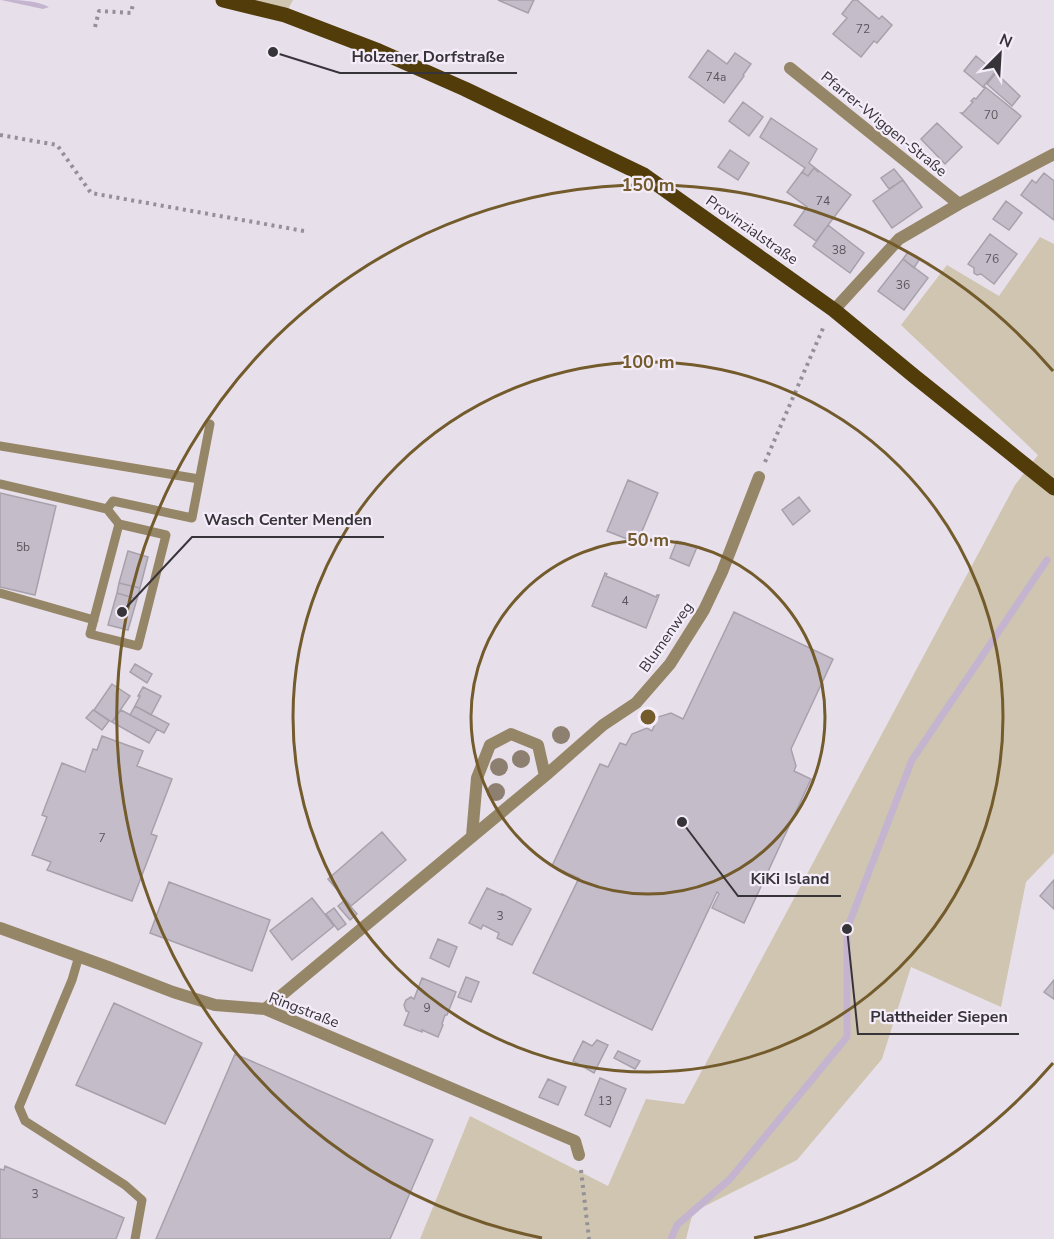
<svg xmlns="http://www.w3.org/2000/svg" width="1054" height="1239" font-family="'Nunito Sans',sans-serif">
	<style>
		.green { fill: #cfc5b1 }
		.water { fill: #c5b4d0 }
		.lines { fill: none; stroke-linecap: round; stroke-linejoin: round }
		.stream { stroke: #c5b4d0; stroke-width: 7 }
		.building { fill: #c4bdc9; stroke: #a7a1ac; stroke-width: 1.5 }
		.path { stroke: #959098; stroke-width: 4; stroke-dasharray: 3 4.5; stroke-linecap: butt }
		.service { stroke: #968668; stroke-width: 9 }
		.minor { stroke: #968668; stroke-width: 12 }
		.primary { stroke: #523c0a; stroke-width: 15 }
		.tree { fill: #8d8070 }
		.ring { fill: none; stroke: #735b2c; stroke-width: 3 }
		.labels { text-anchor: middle; stroke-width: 4.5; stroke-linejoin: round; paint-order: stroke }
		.number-label { font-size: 12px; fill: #5a565d }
		.street-label { font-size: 15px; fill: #373439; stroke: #f4edf9 }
		.centre { fill: #735b2c; stroke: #f4edf9; stroke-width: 3 }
		.ring-label { font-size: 18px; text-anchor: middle; font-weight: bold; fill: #735b2c; stroke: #f4edf9; stroke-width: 4.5; stroke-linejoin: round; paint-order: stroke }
		.leader { fill: none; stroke: #373439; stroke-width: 2 }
		.callout-dot { fill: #373439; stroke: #f4edf9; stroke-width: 2 }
		.callout-label { font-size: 16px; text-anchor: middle; font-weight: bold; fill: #373439; stroke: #f4edf9; stroke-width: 4.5; stroke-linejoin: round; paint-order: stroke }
	</style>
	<rect width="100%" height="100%" fill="#e7e0eb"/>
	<!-- green -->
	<path class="green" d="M223,0H293L285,15Z
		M1040,237L1054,244V853L1026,882L1001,1007L911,967L882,1059L797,1160L693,1212L686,1239H420L470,1116L608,1186L646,1099L684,1104L1015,485L1038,455L901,325L947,265L999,296Z"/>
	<!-- water -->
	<path class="water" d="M1,0C17,0 36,0 49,7L43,9Z"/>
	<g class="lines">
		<!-- stream -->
		<path class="stream" d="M671,1239L677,1225L730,1179L847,1037V929L912,760L1047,560"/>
	</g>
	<!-- building -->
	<path class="building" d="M498,0H534L528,13Z
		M853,0H857L879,19L882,16L892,25L877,43L874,41L861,57L833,34L847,18L842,14Z
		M708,50L727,64L735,53L751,64L743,75L744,76L724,103L689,77Z
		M976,56L995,72L983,87L964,71Z
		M996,73L1020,96L1012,106L987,84Z
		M984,86L1021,116L998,144L961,113H963L973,102L971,101L974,98L976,99L985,88L983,87Z
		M743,102L763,117L749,136L729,121Z
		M771,118L817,149L809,163L819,171L818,172L814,168L808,176L802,172L805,168L760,137Z
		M937,123L962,147L945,164L921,139Z
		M730,150L749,163L738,180L718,167Z
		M814,168L818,172L819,171L851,195L816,241L794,225L807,207L787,192L802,172L808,176Z
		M894,169L903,180L889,189L881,178Z
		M1044,173L1054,181V220L1021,195L1032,180L1036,183Z
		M903,180L922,207L892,228L873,201Z
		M1006,201L1022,213L1009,230L993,219Z
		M828,225L864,253L850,273L813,246Z
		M990,234L1017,254L994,284L981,274L977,275L974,273V268L968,264Z
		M908,252L919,260L914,268L903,259Z
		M903,259L928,278L904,310L878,291Z
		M628,480L658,493L637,543L607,531Z
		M0,493L56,506L35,595L0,587Z
		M799,497L810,511L793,525L782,510Z
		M677,541L697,547L689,566L670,558Z
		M128,551L148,557L140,588L119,583Z
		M605,573L607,574L606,576L640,590L656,597L657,595H659L646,628L592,606Z
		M119,583L140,588L137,599L117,593Z
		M117,593L137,599L128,630L108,625Z
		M734,612L833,659L791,749L796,766L794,771L811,779L744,923L712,908L719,894L717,892L652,1030L533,973L579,878L552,866L600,764L608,767L620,743L626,745L632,734L647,728L652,731L658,717L671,713L683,719Z
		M135,664L152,674L147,683L130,672Z
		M112,684L130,696L112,722L94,710Z
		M143,687L161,696L151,715L135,706L140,696H138Z
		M135,706L169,724L164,733L130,715Z
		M93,710L109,721L102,730L86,718Z
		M121,710L157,729L149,743L112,722Z
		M102,736L143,751L137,766L172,779L151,834L157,836L132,901L47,870L51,862L32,855L47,817L42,815L62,763L85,772L93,749L97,750Z
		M382,832L406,860L351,906L328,879Z
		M1054,880V909L1040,896Z
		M169,882L270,920L252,971L150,933Z
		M487,888L502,895V894L531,909L512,945L497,938L499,933L483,925L481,929L469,923Z
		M312,898L334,926L292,960L270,931Z
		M345,900L357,914L350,920L338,906Z
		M334,908L346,924L338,930L326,914Z
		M438,939L457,947L449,967L430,958Z
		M466,977L479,982L471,1002L458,997Z
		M422,978L456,992L447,1015H445L442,1024L443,1025L438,1037L422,1030V1032L404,1025L409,1012L406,1011L404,1005L406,1000L411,997L414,999Z
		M1054,980V999L1044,992Z
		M114,1003L202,1043L165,1124L76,1085Z
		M597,1040L608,1045L594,1073L573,1061L583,1041L592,1046Z
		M618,1051L640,1061L635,1069L614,1058Z
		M235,1054L433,1140L390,1239H156Z
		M600,1078L626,1089L610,1127L585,1115Z
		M548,1079L566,1087L558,1105L539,1097Z
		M5,1166L124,1218L116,1239H0V1169L4,1170Z"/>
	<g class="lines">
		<!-- path -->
		<path class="path" d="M95,27L99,11L131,13L133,4
			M0,135L57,145L91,193L304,231
			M765,462L824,326
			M581,1170L589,1239"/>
		<!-- service -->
		<path class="service" d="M0,446L199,479
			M0,484L107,509L119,524L166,535L138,646L90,634L119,524
			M107,509L113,501L192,518L210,424
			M0,593L94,620
			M79,956L72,980L19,1107L25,1121L125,1185L142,1200L135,1239"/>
		<!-- minor -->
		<path class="minor" d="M790,68L959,204
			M834,310L899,239L959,204L1054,154
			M545,776L603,725L636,703L670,664L704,610L722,572L759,477
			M0,928L108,967L173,992L215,1005L265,1009L575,1141L579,1155
			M265,1009L545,776L538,745L511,734L490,745L477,778L472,836"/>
		<!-- primary -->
		<path class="primary" d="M223,0L285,15L379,51L465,89L644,175L834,310L914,376L1054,488"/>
	</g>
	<!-- trees -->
	<g class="tree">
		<circle cx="561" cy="735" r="9"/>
		<circle cx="521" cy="759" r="9"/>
		<circle cx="499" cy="767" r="9"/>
		<circle cx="496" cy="792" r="9"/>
	</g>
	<!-- distance rings -->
	<g class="ring">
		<circle cx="648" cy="717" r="177"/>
		<circle cx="648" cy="717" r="355"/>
		<path d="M1053 1063A532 532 0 0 1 754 1238M542 1238A532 532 0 1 1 1053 371"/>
	</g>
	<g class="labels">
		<!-- number labels -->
		<g class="number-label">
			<text x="863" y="33">72</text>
			<text x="716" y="81">74a</text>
			<text x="991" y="119">70</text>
			<text x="823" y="205">74</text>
			<text x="839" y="254">38</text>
			<text x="992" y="263">76</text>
			<text x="903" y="289">36</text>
			<text x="23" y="551">5b</text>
			<text x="625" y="605">4</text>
			<text x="102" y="842">7</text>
			<text x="500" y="920">3</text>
			<text x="427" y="1012">9</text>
			<text x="605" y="1105">13</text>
			<text x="35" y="1198">3</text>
		</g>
		<!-- street labels -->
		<g class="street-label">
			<text transform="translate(884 124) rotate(39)" y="5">Pfarrer-Wiggen-Straße</text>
			<text transform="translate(752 230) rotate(35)" y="5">Provinzialstraße</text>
			<text transform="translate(666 637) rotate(-55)" y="5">Blumenweg</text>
			<text transform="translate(304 1010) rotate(21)" y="5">Ringstraße</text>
		</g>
	</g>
	<circle cx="648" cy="717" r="9" class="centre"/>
	<g class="ring-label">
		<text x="648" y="191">150 m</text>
		<text x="648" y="368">100 m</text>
		<text x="648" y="546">50 m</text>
	</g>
	<!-- callouts -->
	<path class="leader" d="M273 52L340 73H517M122 612L192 537H384M682 822L738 896H841M847 929L858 1034H1019"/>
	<g class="callout-dot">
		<circle cx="273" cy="52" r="6"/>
		<circle cx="122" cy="612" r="6"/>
		<circle cx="682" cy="822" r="6"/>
		<circle cx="847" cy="929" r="6"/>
	</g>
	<g class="callout-label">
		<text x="428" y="62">Holzener Dorfstraße</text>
		<text x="288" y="525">Wasch Center Menden</text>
		<text x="790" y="884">KiKi Island</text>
		<text x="939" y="1022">Plattheider Siepen</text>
	</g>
	<!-- north arrow -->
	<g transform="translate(1000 54) rotate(24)" stroke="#f4edf9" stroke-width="4.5" paint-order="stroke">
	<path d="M0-4.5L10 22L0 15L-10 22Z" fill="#373439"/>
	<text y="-9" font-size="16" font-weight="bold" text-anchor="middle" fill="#373439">N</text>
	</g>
</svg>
